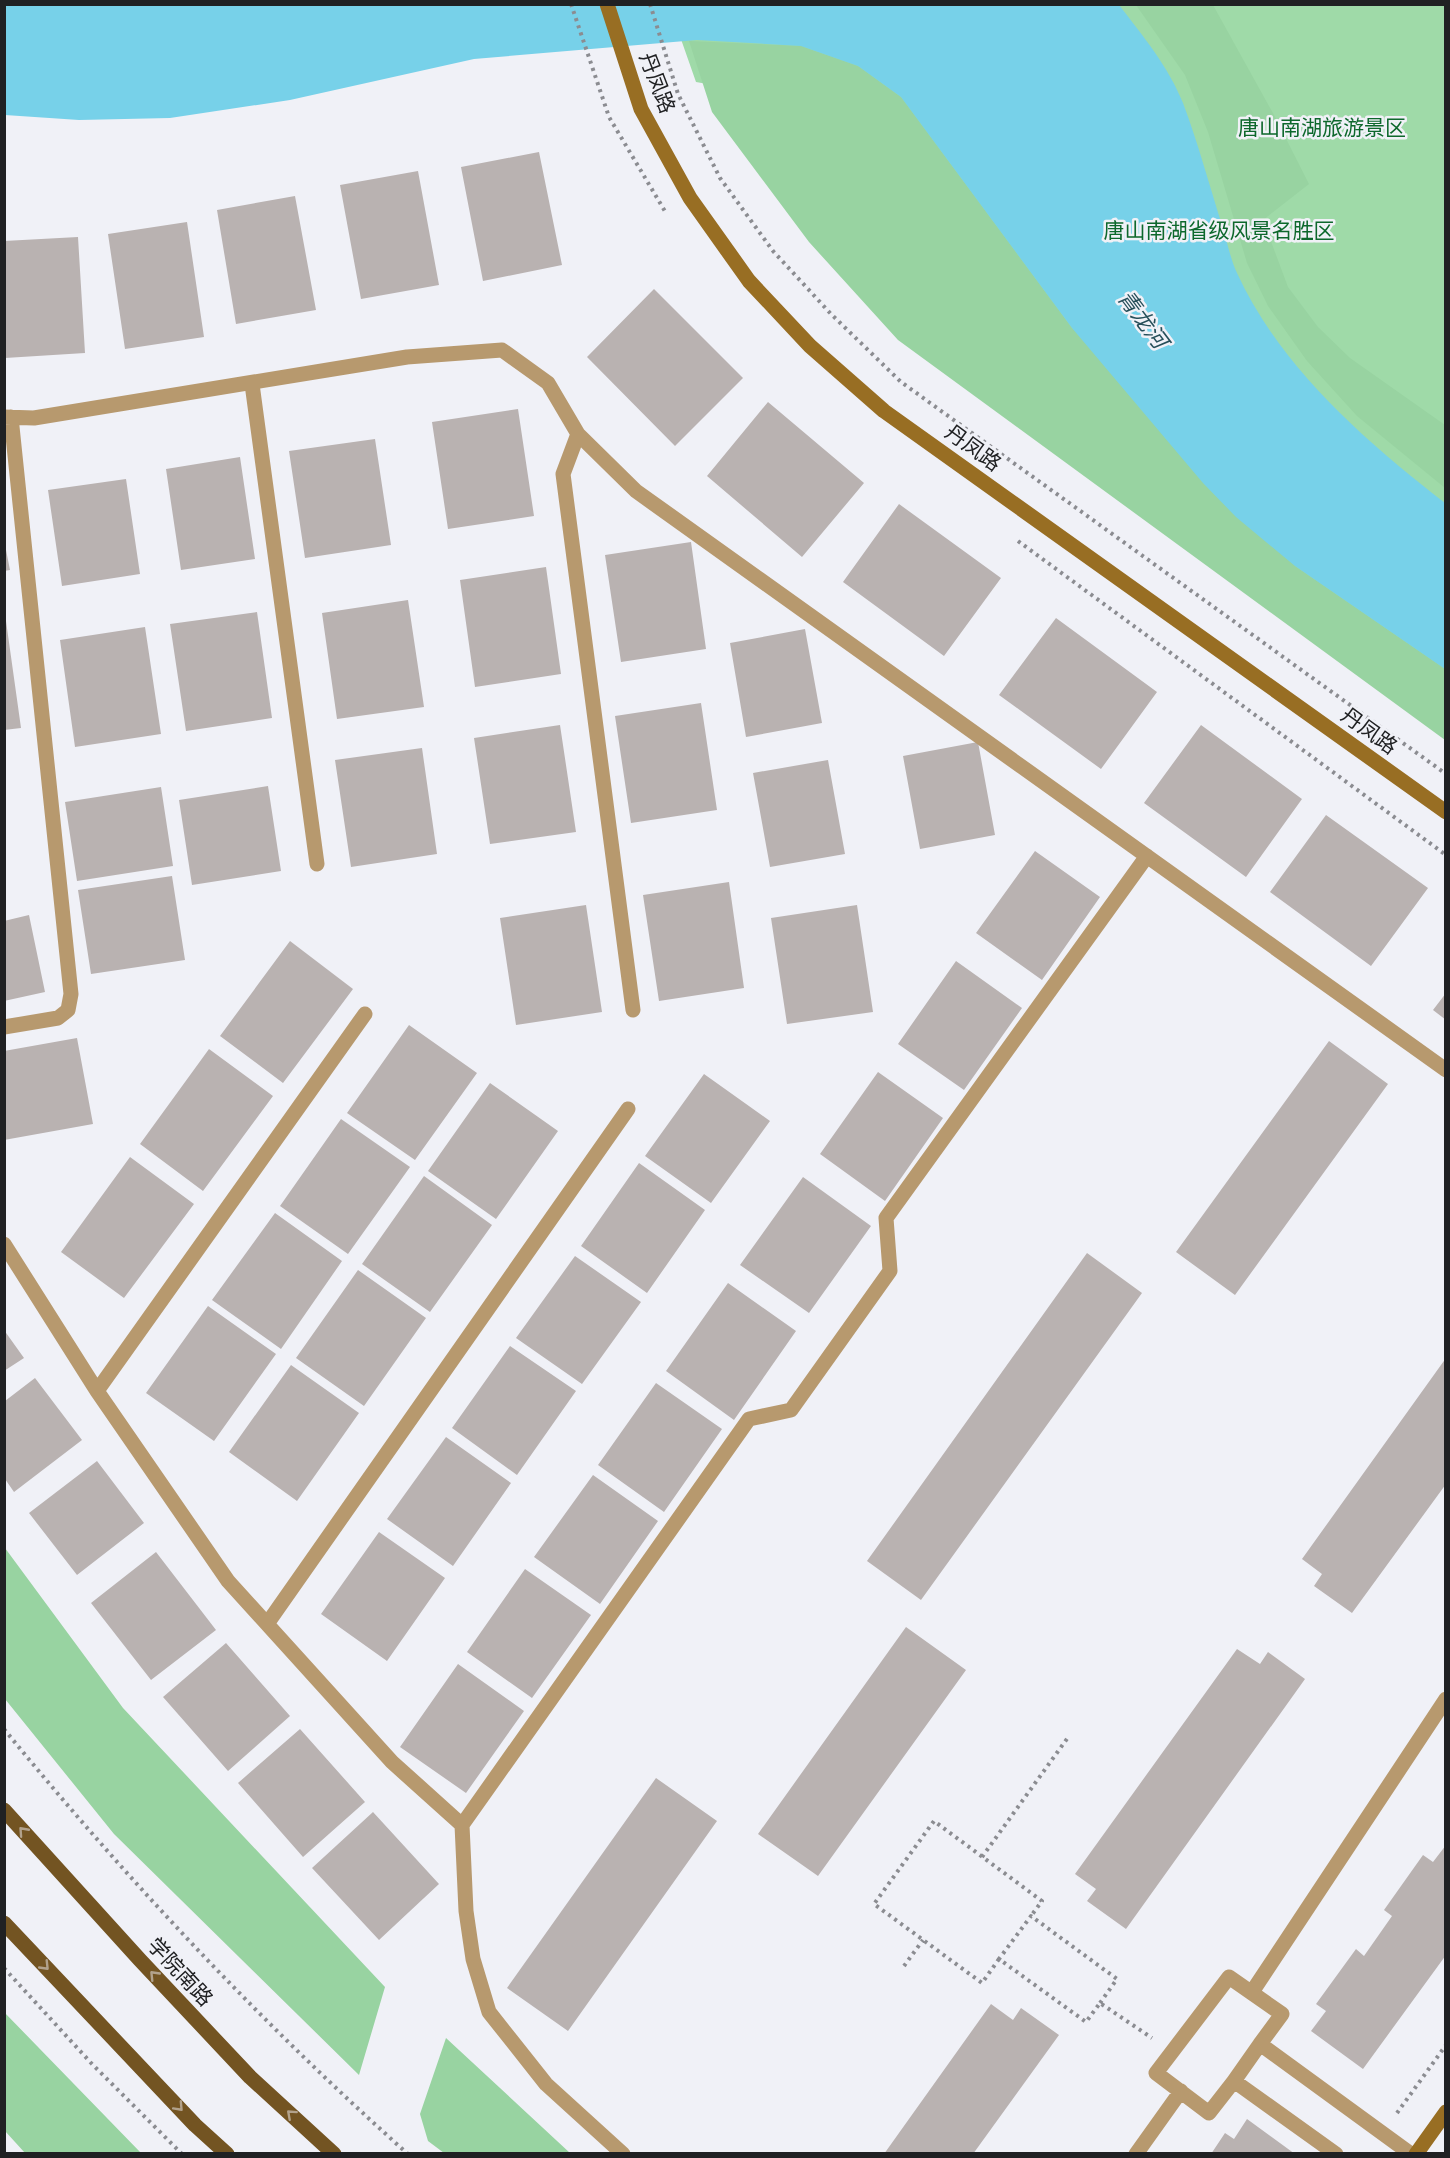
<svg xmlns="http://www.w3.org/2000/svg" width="1450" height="2158" font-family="'Space Grotesk','Noto Sans SC',sans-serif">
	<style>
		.green { fill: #9fdaa8 }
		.forest { fill: #98d3a1 }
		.water { fill: #77d1e9 }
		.building { fill: #b9b2b1 }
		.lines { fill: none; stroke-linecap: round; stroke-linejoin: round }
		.path { stroke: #8b8c91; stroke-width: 4; stroke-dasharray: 3 4.5; stroke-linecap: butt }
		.service { stroke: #b7996e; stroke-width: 15 }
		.secondary { stroke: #986e23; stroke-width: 15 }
		.primary { stroke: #735422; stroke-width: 15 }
		.oneway { stroke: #b2a28c }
		.labels { text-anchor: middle; stroke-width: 5; stroke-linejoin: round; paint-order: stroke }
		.street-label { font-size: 21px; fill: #202123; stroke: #f0f1f7 }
		.park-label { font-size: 21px; fill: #0d682c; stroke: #f0f1f7 }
		.water-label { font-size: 22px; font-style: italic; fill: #264f5a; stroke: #f0f1f7 }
	</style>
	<rect width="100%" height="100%" fill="#f0f1f7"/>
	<!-- green -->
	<path class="green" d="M669,5H1445V699L1215,537L859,111L696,82Z"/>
	<!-- forest -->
	<path class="forest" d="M1136,5H1213L1274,115L1309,184L1263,220L1288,287L1318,327L1350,358L1445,425V488L1357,416L1307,361L1268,306L1247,263L1208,132L1185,75Z
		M689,41L801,46L858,66L901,97L1072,328L1295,566L1445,669V740L898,340L809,242L712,112Z
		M5,1548L123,1708L385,1987L359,2075L114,1834L5,1699Z
		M4,2012L141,2153H25L5,2131Z
		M446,2038L570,2153H444L428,2141L420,2114Z"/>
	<!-- water -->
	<path class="water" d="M4,5H1119C1143,36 1168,66 1183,103C1198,143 1209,184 1222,225C1227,241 1230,258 1237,273C1280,367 1365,441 1445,503V669L1295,566L1236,517L1203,483L1072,328L901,97L858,66L801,46L697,40L474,59L290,100L170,118L79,120L5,115Z"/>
	<!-- building -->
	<path class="building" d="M539,152L562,265L483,281L461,167Z
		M418,171L439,285L361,299L340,185Z
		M295,196L316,310L236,324L217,210Z
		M187,222L204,337L125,349L108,234Z
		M78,237L85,353L5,358L4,241Z
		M654,289L743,378L675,446L587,357Z
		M768,402L864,483L802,557L707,476Z
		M518,409L534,516L448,529L432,422Z
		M375,439L391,545L305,558L289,451Z
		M240,457L255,559L181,570L166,469Z
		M126,479L140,574L62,586L48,490Z
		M899,504L1001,578L944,656L843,582Z
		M4,540L10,570L4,571Z
		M691,542L706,649L621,662L605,555Z
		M546,567L561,674L475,687L460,580Z
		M408,600L424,707L337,719L322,613Z
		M257,612L272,718L186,731L170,624Z
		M1056,618L1157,692L1101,769L999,695Z
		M6,621L21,728L4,730V622Z
		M145,627L161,734L75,747L60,640Z
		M805,629L822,723L746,737L730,643Z
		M701,703L717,810L631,823L615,716Z
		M560,725L576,832L490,844L474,738Z
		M1201,725L1302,799L1246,877L1144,803Z
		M978,742L995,835L920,849L903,756Z
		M422,748L437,854L351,867L335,760Z
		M828,760L845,854L770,867L753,773Z
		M268,786L281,871L192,885L179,800Z
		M161,787L173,866L77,881L65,802Z
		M1326,815L1428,888L1371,966L1270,892Z
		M1035,851L1100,897L1042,980L976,933Z
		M172,876L185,960L91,974L78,890Z
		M729,882L744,988L659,1001L643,895Z
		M586,905L602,1012L516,1025L500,918Z
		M857,905L873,1012L787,1024L771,918Z
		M29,915L45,992L4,1001V921Z
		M290,941L353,989L283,1083L220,1036Z
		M956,961L1022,1008L964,1090L898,1044Z
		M1446,993V1020L1433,1010Z
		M409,1025L477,1073L415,1160L347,1113Z
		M77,1038L93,1124L4,1140V1051Z
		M1329,1041L1388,1084L1235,1295L1176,1252Z
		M209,1049L273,1096L203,1191L140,1144Z
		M878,1072L943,1118L885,1201L820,1154Z
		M704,1074L770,1121L711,1203L645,1156Z
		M490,1083L558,1131L496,1219L428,1171Z
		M341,1119L410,1167L348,1254L280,1206Z
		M130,1157L194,1204L124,1298L61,1252Z
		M639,1163L705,1210L647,1293L581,1246Z
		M424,1176L492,1225L430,1312L362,1264Z
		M803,1177L871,1226L809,1313L740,1265Z
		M275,1213L342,1261L281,1349L212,1300Z
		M1087,1253L1142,1293L921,1600L867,1561Z
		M575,1256L641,1302L582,1384L516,1338Z
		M358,1270L426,1318L364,1406L296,1358Z
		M728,1283L796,1331L734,1420L666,1371Z
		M208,1306L276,1354L214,1441L146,1393Z
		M4,1330L24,1358L4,1371Z
		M510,1346L576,1391L517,1475L452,1428Z
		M1446,1358V1484L1352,1613L1314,1586L1322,1574L1302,1559Z
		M291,1365L359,1413L297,1501L229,1452Z
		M35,1378L82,1440L14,1492L5,1479V1401Z
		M656,1383L722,1429L664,1512L598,1465Z
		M446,1437L511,1483L453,1566L387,1519Z
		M97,1461L144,1523L77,1575L29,1513Z
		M593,1475L658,1521L600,1604L534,1557Z
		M379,1532L445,1578L387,1661L321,1614Z
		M156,1552L216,1630L151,1680L91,1603Z
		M525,1569L591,1615L532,1698L467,1652Z
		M906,1627L966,1670L818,1876L758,1834Z
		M226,1643L290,1716L228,1771L163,1697Z
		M1237,1649L1260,1664L1268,1652L1305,1679L1126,1929L1087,1901L1096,1889L1075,1874Z
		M458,1664L524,1711L466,1793L400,1747Z
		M300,1729L365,1802L303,1857L238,1783Z
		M656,1778L717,1821L568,2031L507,1988Z
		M373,1812L439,1884L379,1940L312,1868Z
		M1446,1845V1955L1363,2069L1311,2031L1326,2011L1316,2004L1356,1949L1364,1956L1392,1916L1384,1910L1423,1855L1433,1862Z
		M991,2004L1013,2020L1021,2008L1059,2035L973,2154H884Z
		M1247,2119L1295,2154H1211L1225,2133L1234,2139Z"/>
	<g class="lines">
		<!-- path -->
		<path class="path" d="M571,4L609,117L666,213
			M650,4L678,94L720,178L773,251L831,314L901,382L1446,774
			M1018,541L1446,855
			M4,1729C128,1881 261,2023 408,2154
			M982,1857L1069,1736
			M999,1959L982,1983L874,1904L934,1821L1042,1901L1031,1916
			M904,1966L923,1940
			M4,1968L92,2064L182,2154
			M1100,2003L1117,1979L1031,1916L999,1959L1086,2022L1100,2003L1152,2038
			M1397,2113L1446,2045"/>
		<!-- service -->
		<path class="service" d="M252,384L317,864
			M4,417L34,418L407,357L502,350L548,383L578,434L636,491L1446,1070
			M578,434L563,474L633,1010
			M4,1027L58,1018L68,1010L71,994L11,417
			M4,1244L97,1391L228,1581L392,1762L462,1825
			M97,1391L365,1014
			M267,1624L628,1109
			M1252,1992L1446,1699
			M1234,2081L1260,2044
			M623,2154L546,2084L489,2012L473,1959L466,1911L462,1825L749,1419L791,1410L890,1271L886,1218L1147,856
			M1136,2154L1181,2091
			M1336,2154L1234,2081L1209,2113L1156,2073L1229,1977L1282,2014L1260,2044L1411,2154"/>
		<!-- secondary -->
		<path class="secondary" d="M607,4L641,109L690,198L749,281L810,346L884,411L1446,812
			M1416,2154L1446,2112"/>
		<!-- primary -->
		<path class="primary" d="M4,1810L140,1960L250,2077L334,2154
			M4,1923L195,2125L227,2154"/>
	</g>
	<!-- one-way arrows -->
	<defs><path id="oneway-chevron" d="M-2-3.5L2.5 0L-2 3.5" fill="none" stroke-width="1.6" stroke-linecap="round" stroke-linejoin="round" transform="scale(1.5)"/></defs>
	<g class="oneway">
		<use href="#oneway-chevron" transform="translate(23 1831) rotate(-132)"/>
		<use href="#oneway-chevron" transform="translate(45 1966) rotate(46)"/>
		<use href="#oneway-chevron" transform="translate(154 1975) rotate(-134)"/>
		<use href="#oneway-chevron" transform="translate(179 2107) rotate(47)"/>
		<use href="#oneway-chevron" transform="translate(291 2114) rotate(-138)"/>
	</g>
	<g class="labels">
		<!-- street labels -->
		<g class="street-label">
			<text transform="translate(657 83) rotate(69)" y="7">丹凤路</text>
			<text transform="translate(973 448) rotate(36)" y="7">丹凤路</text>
			<text transform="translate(1369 731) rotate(36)" y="7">丹凤路</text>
			<text transform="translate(180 1972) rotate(47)" y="7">学院南路</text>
		</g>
		<!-- park labels -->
		<g class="park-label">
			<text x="1322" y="135">唐山南湖旅游景区</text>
			<text x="1219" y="238">唐山南湖省级风景名胜区</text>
		</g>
		<!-- water labels -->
		<g class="water-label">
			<text transform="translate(1143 319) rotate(53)" y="8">青龙河</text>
		</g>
	</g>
	<!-- border -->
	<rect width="1450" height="2158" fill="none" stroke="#202123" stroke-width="12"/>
</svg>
